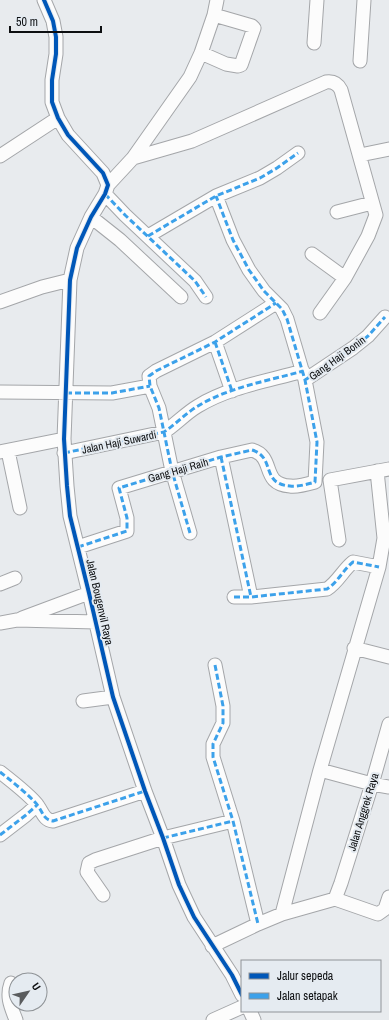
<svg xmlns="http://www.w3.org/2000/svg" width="389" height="1020" font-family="'Archivo Narrow',sans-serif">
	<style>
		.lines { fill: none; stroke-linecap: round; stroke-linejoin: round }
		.minor-casing { stroke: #a4a6a9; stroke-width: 15 }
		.minor { stroke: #fcfcfc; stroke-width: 13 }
		.quiet { stroke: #3ca1ea; stroke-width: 3; stroke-dasharray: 6 3; stroke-linecap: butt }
		.cycleway-casing { stroke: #e5ebf1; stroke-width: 6 }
		.cycleway { stroke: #0057b8; stroke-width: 4 }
		.labels { text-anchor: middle; stroke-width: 4; stroke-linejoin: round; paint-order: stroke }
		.street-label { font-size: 11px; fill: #0d0f11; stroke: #e5ebf1 }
	</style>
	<rect width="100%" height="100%" fill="#e8ebee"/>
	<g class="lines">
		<defs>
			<path id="minor" d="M44,0L53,21L56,37V54L52,80V102L58,118L68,135L103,173L108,185L105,194L91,217L77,248L70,280L64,439L67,486L70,516L89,593L113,697L145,791L163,838L179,885L194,917L232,975L242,995
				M314,43L317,0
				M201,53L226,64L238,66L241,65L254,28L252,26L214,15
				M360,61L364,0
				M360,155L389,149
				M0,156L58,118
				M133,158L192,141L326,82C333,81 338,84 341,90L376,215L368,236L345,278L320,313
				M108,185L133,158L190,77L201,53L214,15L217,0
				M105,194L125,215L195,281L206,297
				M337,212L372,203
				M91,217L120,240L181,297
				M148,236L216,196L260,178L277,168L298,153
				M312,254L345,278
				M0,302L42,287L70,280
				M215,342L232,391
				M305,380L353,348L368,336L385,317
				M0,392L112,393L150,386
				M8,451L20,508
				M0,452L64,439
				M64,453L164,432C176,424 186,413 198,406C229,387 268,381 303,371
				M221,457L251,597
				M190,533L172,471L159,408L150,386L149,376L156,371L215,342L276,303
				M339,540L330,480L389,469
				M78,547L127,531V518L119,488L221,457L252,450C276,457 260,484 290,486C298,487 308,484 315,482L317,442L305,380L287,319L282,309L264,291L249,270L233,240L216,196
				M0,584L15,578
				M234,597H251L327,589C338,582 343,570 353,562L379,567
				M22,618L89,593
				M0,623L17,620L96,622
				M354,648L389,657
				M215,665L223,706V723L213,744V757L233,821L258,924
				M83,701L113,697
				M320,770L372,784L389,787
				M0,772C9,779 32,797 38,806C43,813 44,820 53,821L145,791
				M0,835L26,815L37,805
				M103,895L87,872L89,863L95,860L163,838L233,821
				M335,899L341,883L372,784L389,724
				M282,914L320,770L379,567L384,538L377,471
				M212,946L258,924L282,914L335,899L378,914L385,909L389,897
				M11,983C6,997 11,1007 16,1020
				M250,1011L254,1020
				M213,1020L242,1007"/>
		</defs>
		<!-- minor casing -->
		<use href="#minor" class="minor-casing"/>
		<!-- minor -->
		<use href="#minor" class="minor"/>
		<!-- quiet -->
		<path class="quiet" d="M105,194L125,215L195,281L206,297
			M148,236L216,196L260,178L277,168L298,153
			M215,342L232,391
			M305,380L353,348L368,336L385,317
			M66,393H112L150,386
			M64,453L164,432C176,424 186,413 198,406C229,387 268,381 303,371
			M221,457L251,597
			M190,533L172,471L159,408L150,386L149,376L156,371L215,342L276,303
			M78,547L127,531V518L119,488L221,457L252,450C276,457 260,484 290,486C298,487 308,484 315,482L317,442L305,380L287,319L282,309L264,291L249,270L233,240L216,196
			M234,597H251L327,589C338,582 343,570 353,562L379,567
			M215,665L223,706V723L213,744V757L233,821L258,924
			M0,772C9,779 32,797 38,806C43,813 44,820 53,821L145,791
			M0,835L26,815L37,805
			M163,838L233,821"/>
		<defs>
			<path id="cycleway" d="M44,0L53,21L56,37V54L52,80V102L58,118L68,135L103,173L108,185L105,194L91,217L77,248L70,280L64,439L67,486L70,516L89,593L113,697L145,791L163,838L179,885L194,917L232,975L242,995"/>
		</defs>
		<!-- cycleway casing -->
		<use href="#cycleway" class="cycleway-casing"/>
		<!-- cycleway -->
		<use href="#cycleway" class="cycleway"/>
	</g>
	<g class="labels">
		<!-- street labels -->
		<g class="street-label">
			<text transform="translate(337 358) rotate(-36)" y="4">Gang Haji Bonin</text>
			<text transform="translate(119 442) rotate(-12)" y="4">Jalan Haji Suwardi</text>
			<text transform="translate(178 470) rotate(-16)" y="4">Gang Haji Raih</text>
			<text transform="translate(100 602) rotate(77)" y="4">Jalan Bougenvil Raya</text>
			<text transform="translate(363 812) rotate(-73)" y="4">Jalan Anggrek Raya</text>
		</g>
	</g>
	<!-- legend -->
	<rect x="241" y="960" width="140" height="52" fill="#e5ebf1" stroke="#8f9397"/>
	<rect x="249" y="973" width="20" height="6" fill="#0057b8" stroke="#8f9397"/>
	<text x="277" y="980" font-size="12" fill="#0d0f11">Jalur sepeda</text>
	<rect x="249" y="993" width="20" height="6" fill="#3ca1ea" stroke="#8f9397"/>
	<text x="277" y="1000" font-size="12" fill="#0d0f11">Jalan setapak</text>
	<!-- north arrow -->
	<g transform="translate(28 992) rotate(56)"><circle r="19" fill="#e5ebf1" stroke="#8f9397"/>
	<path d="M0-3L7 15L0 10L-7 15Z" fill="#5a5c5e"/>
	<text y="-6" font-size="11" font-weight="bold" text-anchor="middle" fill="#0d0f11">U</text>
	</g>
	<!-- scale -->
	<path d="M10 26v6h91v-6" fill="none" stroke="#0d0f11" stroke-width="2"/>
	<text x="16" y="26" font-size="12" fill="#0d0f11" stroke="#e5ebf1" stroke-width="3" paint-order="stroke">50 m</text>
</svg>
